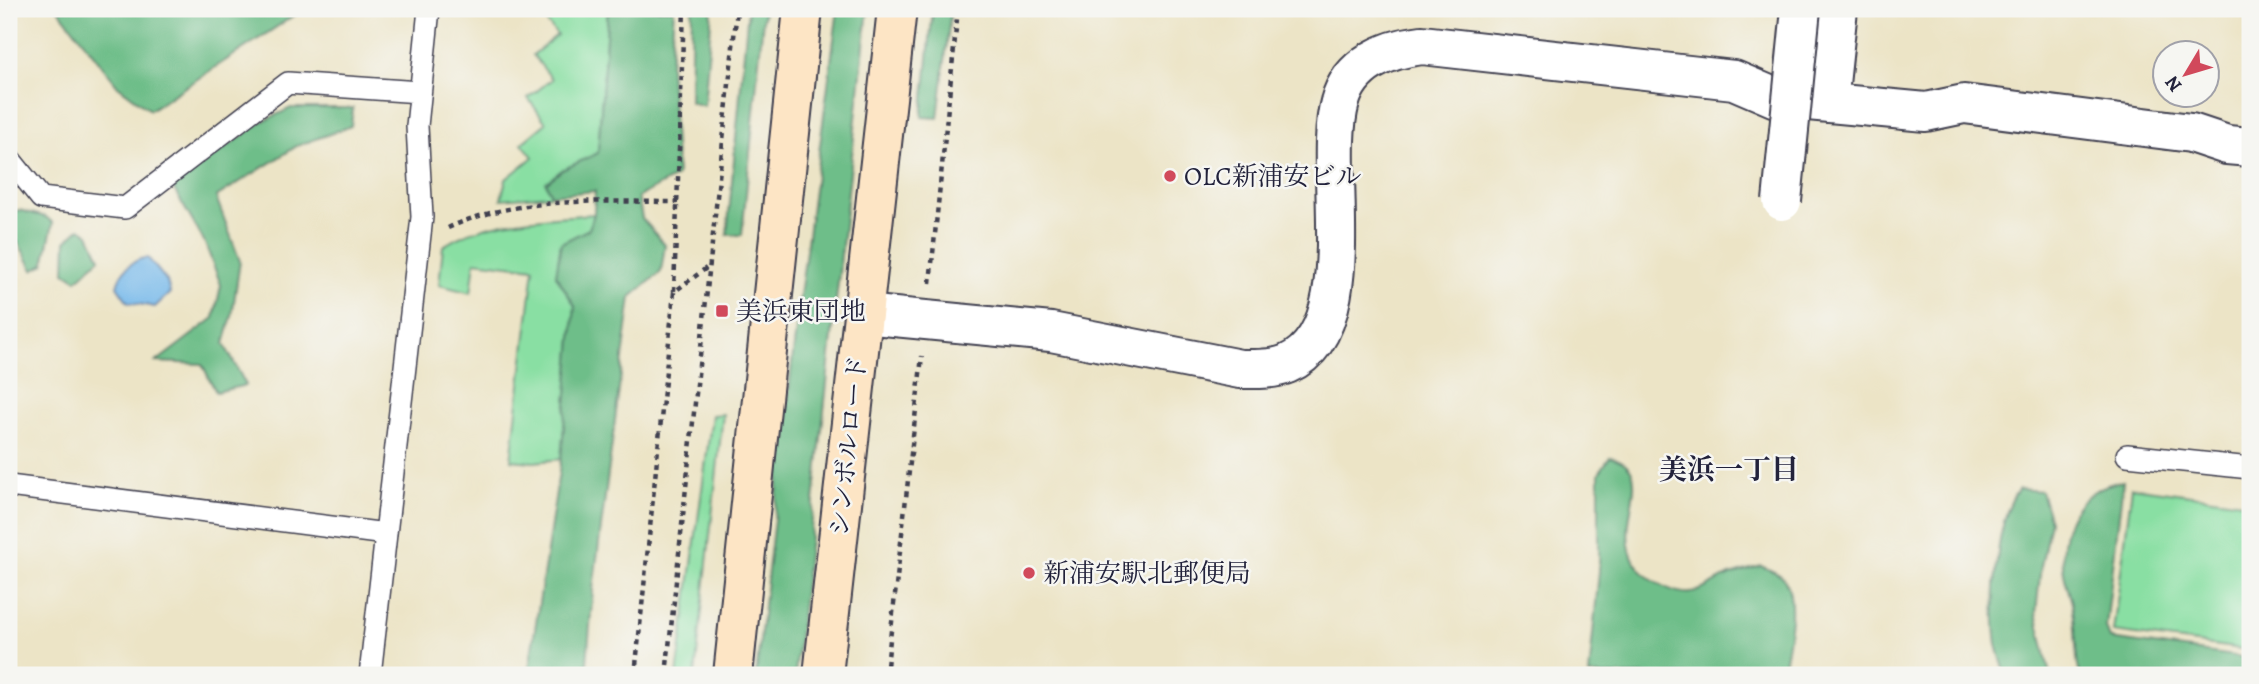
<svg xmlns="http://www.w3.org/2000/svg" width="2259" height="684" font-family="Alegreya,'Noto Serif JP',serif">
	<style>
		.green { fill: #89dfa3; stroke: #56806f; stroke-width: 2 }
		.forest { fill: #6ebe89; stroke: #487062; stroke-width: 2 }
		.water { fill: #74b8ea; stroke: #4b6d92; stroke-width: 2 }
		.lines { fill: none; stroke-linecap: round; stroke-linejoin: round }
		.lane-casing { stroke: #403f50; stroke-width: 24 }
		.street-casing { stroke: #403f50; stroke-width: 42 }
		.secondary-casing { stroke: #403f50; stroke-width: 42 }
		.path { stroke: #403f50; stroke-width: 4.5; stroke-dasharray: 5 5; stroke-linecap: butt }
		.lane { stroke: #fff; stroke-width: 21 }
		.street { stroke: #fff; stroke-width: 38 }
		.secondary { stroke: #fde5c5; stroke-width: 38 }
		.street-bridge-casing { stroke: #403f50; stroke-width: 42; stroke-linecap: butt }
		.street-bridge { stroke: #fff; stroke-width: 38 }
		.poi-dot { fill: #d1495b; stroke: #f6f6f2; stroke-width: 2.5 }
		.labels { text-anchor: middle; stroke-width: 5; stroke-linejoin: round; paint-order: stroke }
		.poi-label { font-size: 26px; fill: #22223b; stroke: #f6f6f2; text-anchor: start }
		.street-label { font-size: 26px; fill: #22223b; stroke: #f6f6f2 }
		.neighbourhood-label { font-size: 28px; font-weight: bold; fill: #22223b; stroke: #f6f6f2 }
	</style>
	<rect width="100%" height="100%" fill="#f6f6f2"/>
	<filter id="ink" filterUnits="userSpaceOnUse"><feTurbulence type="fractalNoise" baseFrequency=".0143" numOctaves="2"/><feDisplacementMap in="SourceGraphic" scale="14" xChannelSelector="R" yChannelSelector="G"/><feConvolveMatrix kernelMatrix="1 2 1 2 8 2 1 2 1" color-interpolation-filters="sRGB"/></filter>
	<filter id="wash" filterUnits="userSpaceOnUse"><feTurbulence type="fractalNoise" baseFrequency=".00686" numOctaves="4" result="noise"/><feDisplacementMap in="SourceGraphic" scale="28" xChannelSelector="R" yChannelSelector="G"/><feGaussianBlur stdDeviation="1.57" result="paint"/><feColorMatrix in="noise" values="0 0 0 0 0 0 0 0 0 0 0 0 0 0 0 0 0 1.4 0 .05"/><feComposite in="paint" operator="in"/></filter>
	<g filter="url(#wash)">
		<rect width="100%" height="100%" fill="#ece4c6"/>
		<!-- green -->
		<path class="green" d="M541,9H608L598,153L562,170L546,182L551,195L501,199L506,179L533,157L522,143L546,123L528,98L552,79L533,55L557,35L538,11Z
			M594,214L590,229L561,244L556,275L575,306L561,459L534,462L511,460L534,268L475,261L471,293L439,285L443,246C488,217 543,219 594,214Z
			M723,414L695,675H677L712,415Z
			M2132,487L2250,503V650L2113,632Z"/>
		<!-- forest -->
		<path class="forest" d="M58,9H304L150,110L118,86Z
			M608,9H674L670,66L677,176L638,197L642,218L665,245L661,272L631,297L593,589L586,675H528L561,459L575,306L556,275L561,243L589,229L594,214L595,191L551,195L546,183L562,170L598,153Z
			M692,9H712L704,106L690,102Z
			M748,9H764L742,235H727Z
			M838,9H868L795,675H756L798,311Z
			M933,9H951L938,118L922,117Z
			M291,108H353L351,126L297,146L216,197L240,261L232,316L224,344L246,385L216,392L202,364L156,362L214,318L221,285L204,241L172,186L263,121Z
			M19,210L46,217L53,223L44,264L33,270L18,242L9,238V212Z
			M80,228L89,234L100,258L77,280L65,272L66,241Z
			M1610,457C1670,471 1591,541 1655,582C1663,587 1681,595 1691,593C1704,591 1717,580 1730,575C1740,572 1751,569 1761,566C1767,569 1776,572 1781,576C1801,594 1786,652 1782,675H1589L1599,571V473Z
			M2123,481L2106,627L2110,639L2250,658V675H2080C2074,654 2077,632 2073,610C2072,598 2066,586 2064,573C2057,528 2075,489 2123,481Z
			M2019,489L2041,491L2050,521L2041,566L2036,613L2050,675H2006C2003,665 1999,654 1997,644C1991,607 1995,517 2019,489Z"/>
		<!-- water -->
		<path class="water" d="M148,258L167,281L170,293L155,307L128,302L117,286C120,272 133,258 148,258Z"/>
	</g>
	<g filter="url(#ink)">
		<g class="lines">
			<defs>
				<path id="lane" d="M9,158L41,198L125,208L288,83L420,92
					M2127,455L2250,468
					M9,486L386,534
					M370,675L422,217L417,126L429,9"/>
				<path id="street" d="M1828,103L1838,9
					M863,314L1051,332L1240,369C1255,369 1273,370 1287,364C1366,330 1321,167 1340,102C1350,64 1387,49 1422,45L1734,80L1776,98L1926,112L1964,104L2191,133L2227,145L2250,147"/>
				<path id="secondary" d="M733,675L803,9
					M823,675L897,9"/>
			</defs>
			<!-- lane casing -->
			<use href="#lane" class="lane-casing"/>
			<!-- street casing -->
			<use href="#street" class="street-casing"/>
			<!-- secondary casing -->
			<use href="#secondary" class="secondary-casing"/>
			<!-- path -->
			<path class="path" d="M448,228C518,195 603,202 678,202
				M930,283L958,9
				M674,291L684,9
				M635,675L674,292L709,266
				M666,675L737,9
				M886,675L922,356"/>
			<!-- lane -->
			<use href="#lane" class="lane"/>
			<!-- street -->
			<use href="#street" class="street"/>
			<!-- secondary -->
			<use href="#secondary" class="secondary"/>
			<defs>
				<path id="street-bridge" d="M1782,201L1801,9"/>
			</defs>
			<!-- street-bridge casing -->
			<use href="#street-bridge" class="street-bridge-casing"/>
			<!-- street-bridge -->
			<use href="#street-bridge" class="street-bridge"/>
		</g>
	</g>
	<!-- markers -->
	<g class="poi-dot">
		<circle cx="1170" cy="176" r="7"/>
		<rect x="715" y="304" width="14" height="14" rx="3.5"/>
		<circle cx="1029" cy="573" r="7"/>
	</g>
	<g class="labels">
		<!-- poi labels -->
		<g class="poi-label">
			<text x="1184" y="185">OLC新浦安ビル</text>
			<text x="736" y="320">美浜東団地</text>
			<text x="1043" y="582">新浦安駅北郵便局</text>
		</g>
		<!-- street labels -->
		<g class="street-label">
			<text transform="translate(848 446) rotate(-84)" y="9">シンボルロード</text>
		</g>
		<!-- neighbourhood labels -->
		<g class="neighbourhood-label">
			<text x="1729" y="479">美浜一丁目</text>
		</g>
	</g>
	<!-- margin -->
	<rect width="2259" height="684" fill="none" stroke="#f6f6f2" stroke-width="35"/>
	<!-- north arrow -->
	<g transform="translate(2186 74) rotate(232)"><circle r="33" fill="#f6f6f2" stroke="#a1a1a9" stroke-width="2"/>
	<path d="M0-5L12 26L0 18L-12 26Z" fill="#d1495b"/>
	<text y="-10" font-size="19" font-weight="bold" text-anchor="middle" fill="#22223b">N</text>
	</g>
</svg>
